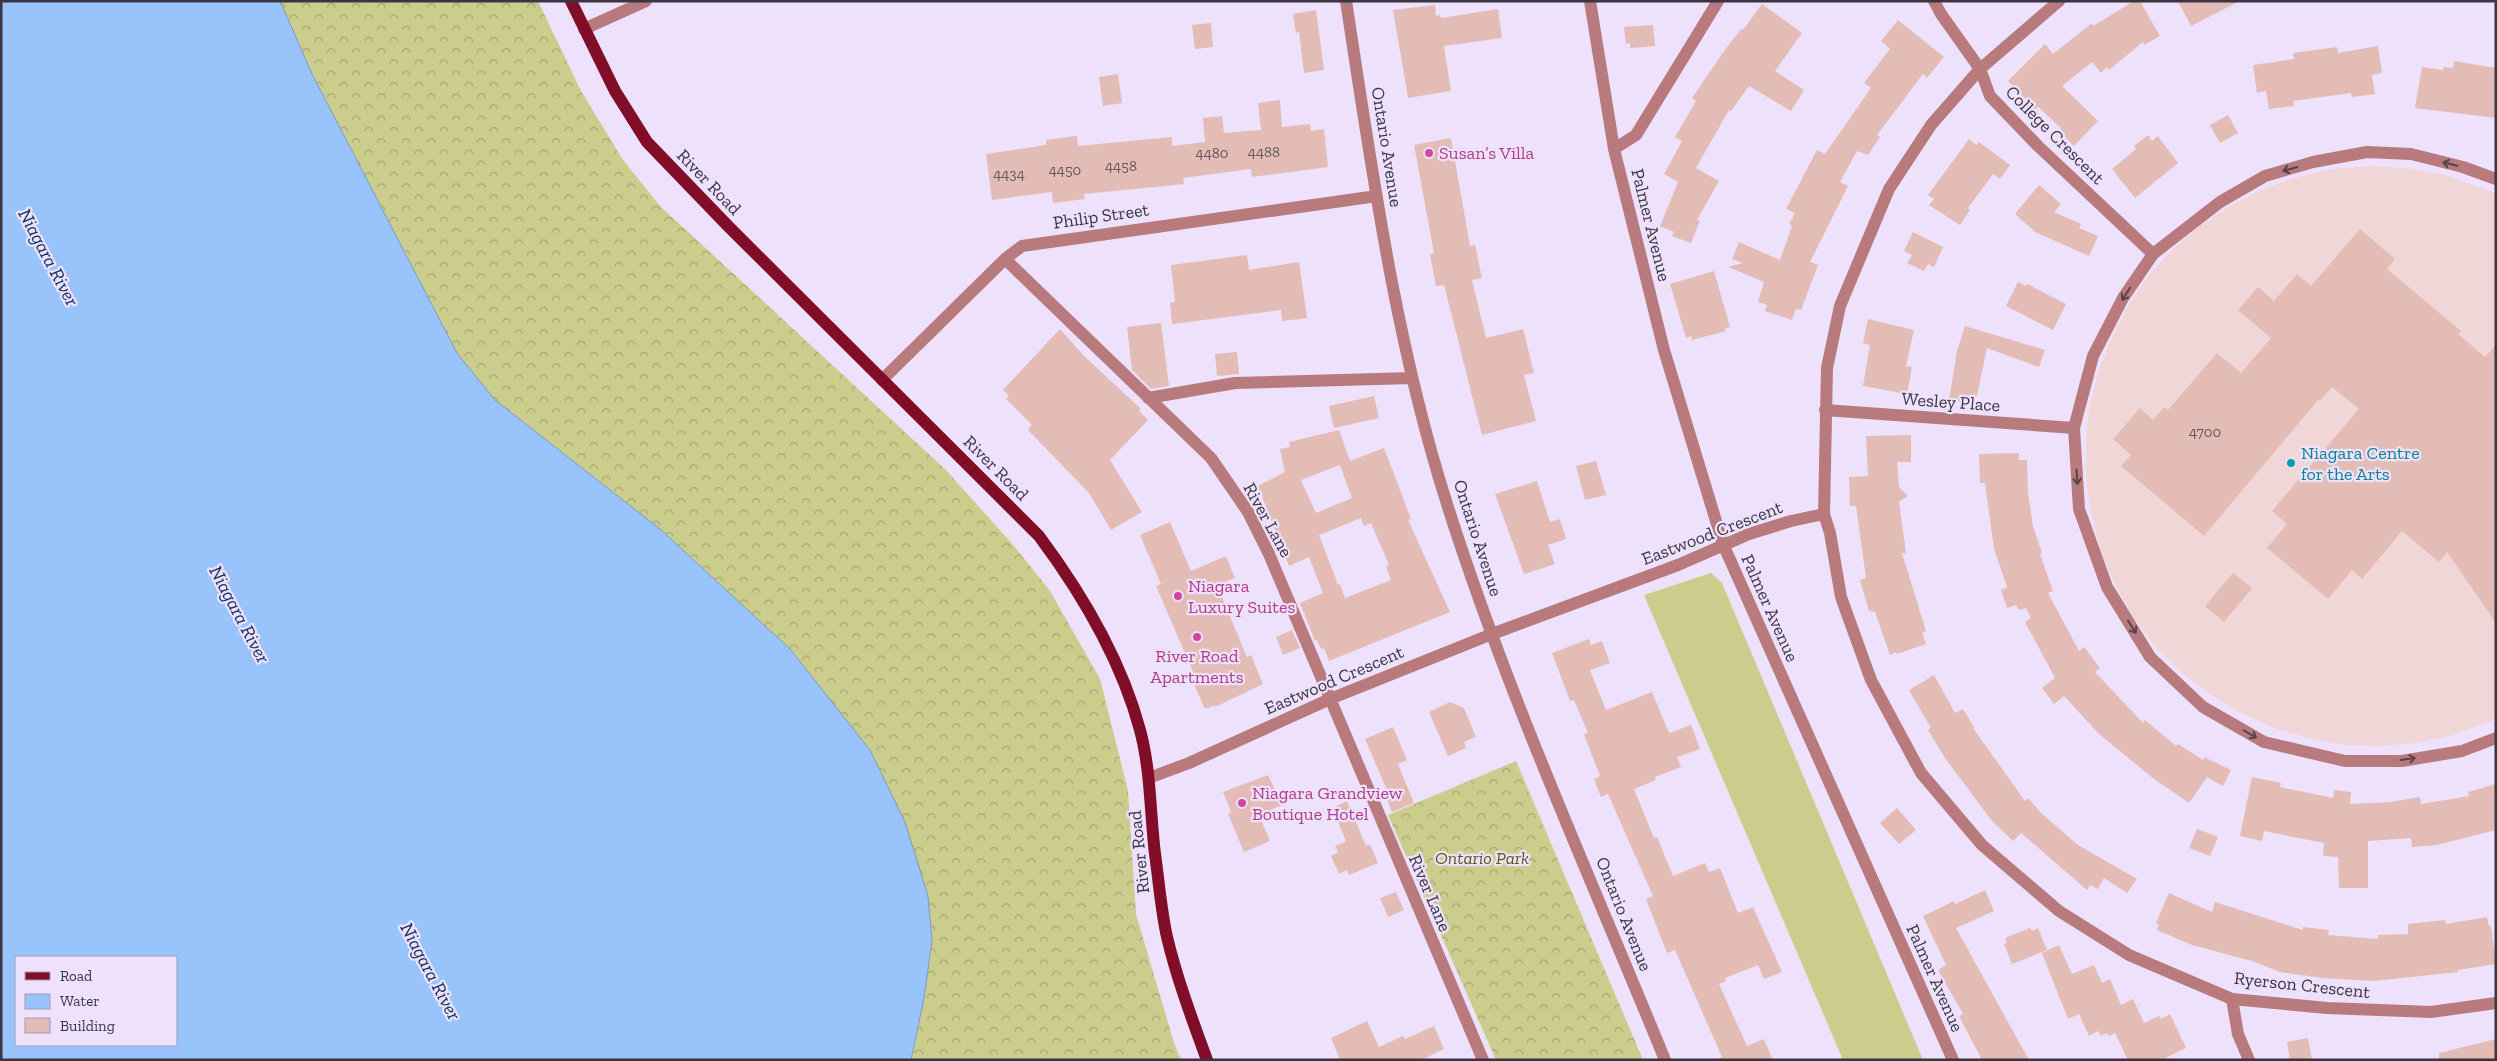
<svg xmlns="http://www.w3.org/2000/svg" width="2497" height="1061" font-family="'Zilla Slab',serif">
	<style>
		.commercial { fill: #f1d6d8 }
		.grass { fill: #cacd8b }
		.forest { fill: url(#forest-crowns) }
		.water { fill: #99c4fb; stroke: #7d99c3; fill-rule: evenodd }
		.building { fill: #e4bcb6; fill-rule: evenodd }
		.lines { fill: none; stroke-linecap: round; stroke-linejoin: round }
		.minor { stroke: #b87a7d; stroke-width: 12 }
		.major { stroke: #820d29; stroke-width: 12 }
		.oneway { stroke: #54434d }
		.hotel-dot { fill: #d1479c; stroke: #ede1fc; stroke-width: 2 }
		.culture-dot { fill: #0f9aa8; stroke: #ede1fc; stroke-width: 2 }
		.labels { text-anchor: middle; stroke-width: 4.5; stroke-linejoin: round; paint-order: stroke }
		.number-label { font-size: 15px; fill: #65575e }
		.street-label { font-size: 18px; fill: #3b3541; stroke: #ede1fc }
		.hotel-label { font-size: 18px; fill: #b23c85; stroke: #ede1fc; text-anchor: start }
		.culture-label { font-size: 18px; fill: #0d838f; stroke: #ede1fc; text-anchor: start }
		.park-label { font-size: 18px; font-style: italic; fill: #595a18; stroke: #ede1fc }
		.water-label { font-size: 19px; font-style: italic; fill: #0c305b; stroke: #ede1fc }
	</style>
	<defs>
		<pattern id="forest-crowns" width="20" height="18" patternUnits="userSpaceOnUse" patternTransform="scale(1.25)"><rect width="20" height="18" fill="#cacd8b"/><path d="M2 6a3 3 0 1 1 6 0M12 15a3 3 0 1 1 6 0" fill="none" stroke="#a5a773"/></pattern>
	</defs>
	<rect width="100%" height="100%" fill="#ede1fc"/>
	<!-- commercial -->
	<path class="commercial" d="M2370,166L2406,168L2442,174L2496,193V719L2453,735L2417,743L2381,746L2344,745L2308,738L2274,728L2241,713L2209,694L2181,672L2155,646L2133,617L2115,585L2101,552L2092,517L2086,481V444L2089,408L2098,373L2111,339L2128,306L2148,276L2173,249L2200,226L2231,205L2263,189L2298,177L2333,169Z"/>
	<!-- grass -->
	<path class="grass" d="M1711,573L1722,583L1923,1060H1843L1644,595Z"/>
	<!-- forest -->
	<path class="forest" d="M280,1H538L581,91L623,160L660,206L945,469L1014,546L1050,591L1100,679L1128,791L1136,914L1174,1043L1181,1060H911L924,998L932,940L790,649L660,529L495,400L457,353L312,74Z
		M1516,761L1643,1060H1496L1388,815Z"/>
	<!-- water -->
	<path class="water" d="M1,1H280L312,74L457,353L495,400L660,529L790,649L870,750L905,822L928,896L932,940L924,998L911,1060H1ZM16,957H176V1045H16Z"/>
	<!-- building -->
	<path class="building" d="M2134,1H2140L2160,36L2144,45L2143,42L2109,70L2107,67L2101,73L2092,62L2062,86L2098,121L2074,146L2059,131L2061,128L2038,107L2035,109L2008,81L2045,44L2053,54L2092,23L2093,26Z
		M2178,1H2240L2191,26Z
		M1762,4L1802,33L1775,71L1804,90L1791,111L1749,86L1731,111L1729,110L1696,168L1719,181L1697,220L1700,221L1691,243L1672,236L1674,232L1660,226L1678,182L1664,174L1682,141L1675,137L1696,101L1692,98L1722,54L1741,29L1743,30Z
		M1435,5L1436,16L1440,15L1441,18L1498,9L1502,38L1444,46L1451,91L1408,98L1393,10Z
		M1316,10L1324,70L1304,73L1299,32L1296,33L1293,14Z
		M1898,20L1944,57L1927,78L1923,74L1877,135L1880,137L1868,155L1857,151L1840,182L1848,186L1810,262L1818,265L1801,310L1796,309L1792,320L1765,311L1767,305L1758,302L1764,282L1728,267L1743,263L1732,259L1739,242L1780,260L1792,226L1789,224L1795,213L1786,209L1817,150L1825,154L1871,88L1864,83L1890,49L1881,41Z
		M1211,23L1213,47L1195,49L1192,25Z
		M1653,25L1655,46L1630,48V43L1626,44L1624,27Z
		M2378,46L2382,73L2372,75L2375,94L2352,97L2351,93L2293,101L2294,106L2269,109L2266,91L2257,93L2253,65L2294,59L2293,53L2337,47L2338,53Z
		M2454,61L2496,68V118L2415,108L2422,67L2443,70L2444,67L2453,68Z
		M1118,74L1122,103L1103,106L1099,77Z
		M1280,100L1282,127L1310,124L1311,131L1324,129L1328,167L1252,177L1251,169L1183,178L1184,184L1084,194L1085,199L1053,203L1052,192L992,200L986,154L1046,145V140L1077,136L1078,146L1172,137V146L1205,142L1203,118L1222,116L1224,133L1261,130L1258,103Z
		M2228,115L2238,133L2220,143L2210,125Z
		M2148,135L2152,141L2158,136L2178,163L2135,198L2112,169L2136,149L2134,146Z
		M1451,138L1470,246L1475,245L1482,278L1472,280L1486,338L1523,329L1534,373L1524,375L1536,421L1482,435L1444,285L1436,286L1430,254L1434,253L1414,145Z
		M1969,139L1976,145L1979,142L2010,165L2000,179L1993,174L1968,208L1970,210L1960,225L1929,205L1934,199L1928,195Z
		M2039,185L2061,204L2054,212L2081,224L2079,228L2098,236L2089,256L2035,232L2015,214Z
		M2360,229L2395,259L2387,269L2461,331L2458,334L2485,357L2496,345V623L2447,552L2439,562L2402,531L2362,579L2352,570L2328,599L2267,548L2287,524L2272,511L2359,409L2332,387L2320,401L2318,400L2204,536L2121,466L2131,455L2113,439L2140,408L2153,420L2164,407L2168,410L2217,353L2241,373L2271,338L2238,310L2258,287L2274,301L2297,274L2311,286Z
		M1913,232L1943,247L1934,267L1928,264L1924,271L1907,263L1912,255L1904,251Z
		M1247,255L1249,270L1299,262L1307,318L1282,321L1281,310L1172,324L1170,303L1175,302L1171,265Z
		M1714,271L1730,327L1725,328L1726,331L1692,340L1691,336L1686,338L1670,284Z
		M2018,282L2026,286L2027,284L2066,304L2053,330L2006,306Z
		M1868,319L1914,330L1906,366L1912,367L1907,394L1863,386L1870,345L1863,343Z
		M1161,323L1169,386L1151,389L1132,370L1127,327Z
		M1965,326L2045,350L2039,367L1987,348L1977,396L1973,395L1971,404L1949,400L1957,351Z
		M1060,329L1084,356L1141,409L1139,411L1148,420L1110,460L1142,512L1111,530L1089,493L1028,430L1032,425L1006,399L1009,395L1003,390Z
		M1237,352L1239,374L1217,376L1215,354Z
		M1374,396L1379,418L1334,428L1329,406Z
		M1339,430L1350,461L1384,448L1411,519L1408,520L1450,612L1329,661L1324,648L1321,649L1317,640L1315,641L1300,603L1323,593L1309,557L1289,566L1258,486L1285,472L1280,449L1290,447L1289,442ZM1340,465L1352,498L1316,513L1301,480ZM1361,518L1364,526L1371,523L1389,565L1386,567L1391,580L1345,598L1340,584L1338,585L1319,535Z
		M1911,435V462H1897L1899,487L1908,496L1899,502L1906,553H1902L1926,631L1922,633L1926,644L1897,654L1896,652L1890,655L1875,612L1869,611L1860,580L1866,578L1856,506H1850L1849,477L1868,476L1866,436Z
		M2019,453V460H2027L2028,493L2033,526L2042,553L2040,554L2053,591L2048,593L2079,651L2084,647L2100,668L2095,672L2143,723L2145,720L2176,746L2178,744L2203,760L2204,757L2231,770L2223,786L2207,777L2189,803L2154,779L2099,734L2064,696L2054,704L2042,688L2055,678L2025,622L2031,618L2026,608L2019,610L2016,605L2007,608L2001,590L2007,587L1994,549L1985,483H1980L1979,454Z
		M1596,461L1606,495L1585,500L1576,466Z
		M1537,481L1550,522L1560,519L1566,539L1548,545L1555,564L1524,574L1495,494Z
		M1170,522L1191,571L1226,556L1235,578L1217,585L1247,657L1251,655L1263,684L1215,707V705L1205,709L1193,682L1197,681L1156,586L1161,584L1140,535Z
		M2233,573L2252,588L2224,622L2205,606Z
		M1292,630L1300,648L1283,655L1276,637Z
		M1589,639L1591,645L1602,641L1610,663L1590,670L1606,710L1652,692L1669,733L1691,725L1700,749L1677,757L1681,767L1655,777L1656,780L1634,789L1654,838L1657,837L1673,876L1705,863L1709,872L1720,868L1738,913L1753,907L1782,972L1764,979L1758,965L1725,978L1726,981L1719,984L1747,1046L1764,1039L1773,1060H1716L1722,1057L1675,950L1667,953L1646,899L1653,896L1608,794L1601,797L1594,779L1600,776L1584,734L1588,733L1574,700L1570,701L1552,653Z
		M1934,675L1955,713L1963,709L1974,727L1973,728L2025,801L2028,798L2041,813L2078,845L2137,879L2127,893L2104,878L2098,889L2090,885L2087,890L2021,833L2013,841L1992,821L1945,758L1928,730L1931,728L1909,690Z
		M1450,702L1464,708L1476,737L1464,742L1466,748L1448,756L1429,712Z
		M1393,727L1407,760L1398,764L1414,803L1392,812L1384,791L1387,790L1365,739Z
		M1268,775L1282,805L1259,815L1270,841L1244,852L1228,814L1231,812L1223,792Z
		M2252,777L2281,783L2280,787L2333,798L2334,790L2351,792L2350,804L2391,802L2420,797L2421,804L2469,796L2468,792L2496,784V830L2437,845L2412,847L2411,838L2368,841V888H2339L2338,857L2323,856L2324,843L2264,831L2262,841L2240,836Z
		M1347,801L1366,846L1370,844L1378,863L1349,875L1347,870L1339,874L1331,856L1338,852L1335,846L1346,841L1332,808Z
		M1897,808L1916,830L1899,844L1880,823Z
		M2197,829L2218,837L2210,856L2189,848Z
		M1985,890L1994,911L1956,928L2029,1060H1982L1959,1016L1963,1014L1938,970L1946,965L1923,916L1954,901L1955,904Z
		M1396,892L1404,910L1388,917L1380,898Z
		M2169,893L2212,912L2215,902L2303,930V927L2329,930L2328,935L2378,939V935L2408,934V924L2445,920L2446,924L2487,917L2489,926H2491L2496,964L2458,970V972L2374,981L2322,978L2280,972L2252,961L2192,945L2157,930L2159,924L2156,923Z
		M2030,928L2032,931L2038,928L2047,950L2012,964L2004,944L2007,943L2005,938Z
		M2059,945L2072,974L2094,965L2102,983L2110,979L2121,1005L2133,999L2144,1023L2159,1016L2161,1019L2170,1014L2186,1048L2161,1060H2128L2115,1033L2109,1036L2107,1033L2101,1036L2098,1031L2089,1036L2079,1014L2068,1019L2042,953Z
		M1367,1021L1379,1047L1403,1036L1405,1039L1434,1026L1444,1049L1421,1060H1340L1331,1038Z
		M2308,1038L2312,1060H2290L2287,1042Z
		M2496,1039V1060H2439V1053Z"/>
	<g class="lines">
		<!-- minor -->
		<path class="minor" d="M1346,1C1372,170 1395,341 1447,504C1507,694 1590,876 1665,1060
			M1590,1L1614,149L1664,350L1723,544L1953,1060
			M1934,1L1941,14L1980,69L1990,96L2038,146L2153,254
			M2059,1L1980,69L1931,125L1889,189L1840,306L1827,368L1824,514L1830,533L1841,597L1871,680L1921,773L1982,845L2059,911L2129,955L2232,999L2327,1008L2431,1012L2496,1003
			M584,29L646,1
			M1614,149L1636,135L1718,1
			M2496,179L2463,167L2411,154L2367,152L2313,162L2265,176L2220,202L2153,254L2123,298L2093,356L2074,428L2079,509L2107,587L2150,657L2203,707L2264,742L2345,761H2402L2462,751L2496,738
			M1005,259L1211,458L1248,512L1269,554L1483,1060
			M882,380L1005,259L1022,246L1377,196
			M1148,398L1235,383L1412,378
			M1825,410L2074,428
			M1149,778L1189,763L1330,699L1492,634L1678,565L1749,534L1791,521L1824,514
			M2232,999L2238,1034L2249,1060"/>
		<!-- major -->
		<path class="major" d="M571,1L615,91L647,142L728,226L1039,536C1083,595 1121,659 1140,730C1151,771 1150,813 1155,854C1159,882 1161,910 1167,937C1177,979 1192,1019 1207,1060"/>
	</g>
	<!-- one-way arrows -->
	<defs><path id="oneway-shaft" d="M-6 0H5M1.5-3L5.5 0L1.5 3" fill="none" stroke-width="1.6" stroke-linecap="round" stroke-linejoin="round" transform="scale(1.25)"/></defs>
	<g class="oneway">
		<use href="#oneway-shaft" transform="translate(2450 164) rotate(-166)"/>
		<use href="#oneway-shaft" transform="translate(2290 169) rotate(164)"/>
		<use href="#oneway-shaft" transform="translate(2126 294) rotate(123)"/>
		<use href="#oneway-shaft" transform="translate(2077 477) rotate(86)"/>
		<use href="#oneway-shaft" transform="translate(2132 627) rotate(58)"/>
		<use href="#oneway-shaft" transform="translate(2250 734) rotate(30)"/>
		<use href="#oneway-shaft" transform="translate(2408 759) rotate(-8)"/>
	</g>
	<!-- markers -->
	<g class="hotel-dot">
		<circle cx="1429" cy="153" r="5"/>
		<circle cx="1178" cy="596" r="5"/>
		<circle cx="1197" cy="637" r="5"/>
		<circle cx="1242" cy="803" r="5"/>
	</g>
	<circle class="culture-dot" cx="2291" cy="463" r="5"/>
	<g class="labels">
		<!-- number labels -->
		<g class="number-label">
			<text x="1264" y="157">4488</text>
			<text x="1212" y="158">4480</text>
			<text x="1121" y="171">4458</text>
			<text x="1065" y="175">4450</text>
			<text x="1009" y="179">4434</text>
			<text x="2205" y="437">4700</text>
		</g>
		<!-- street labels -->
		<g class="street-label">
			<text transform="translate(2055 135) rotate(45)" y="6">College Crescent</text>
			<text transform="translate(1387 147) rotate(81)" y="6">Ontario Avenue</text>
			<text transform="translate(709 182) rotate(46)" y="6">River Road</text>
			<text transform="translate(1101 216) rotate(-8)" y="6">Philip Street</text>
			<text transform="translate(1651 225) rotate(76)" y="6">Palmer Avenue</text>
			<text transform="translate(1951 402) rotate(4)" y="6">Wesley Place</text>
			<text transform="translate(996 468) rotate(45)" y="6">River Road</text>
			<text transform="translate(1268 520) rotate(61)" y="6">River Lane</text>
			<text transform="translate(1712 533) rotate(-21)" y="6">Eastwood Crescent</text>
			<text transform="translate(1478 538) rotate(72)" y="6">Ontario Avenue</text>
			<text transform="translate(1770 608) rotate(66)" y="6">Palmer Avenue</text>
			<text transform="translate(1334 680) rotate(-23)" y="6">Eastwood Crescent</text>
			<text transform="translate(1139 852) rotate(-96)" y="6">River Road</text>
			<text transform="translate(1430 893) rotate(67)" y="6">River Lane</text>
			<text transform="translate(1624 914) rotate(68)" y="6">Ontario Avenue</text>
			<text transform="translate(1935 978) rotate(66)" y="6">Palmer Avenue</text>
			<text transform="translate(2302 985) rotate(6)" y="6">Ryerson Crescent</text>
		</g>
		<!-- hotel labels -->
		<g class="hotel-label">
			<text x="1439" y="159">Susan’s Villa</text>
			<text x="1188" y="592">Niagara<tspan x="1188" dy="21">Luxury Suites</tspan></text>
			<text x="1197" y="662" text-anchor="middle">River Road<tspan x="1197" dy="21">Apartments</tspan></text>
			<text x="1252" y="799">Niagara Grandview<tspan x="1252" dy="21">Boutique Hotel</tspan></text>
		</g>
		<!-- culture labels -->
		<g class="culture-label">
			<text x="2301" y="459">Niagara Centre<tspan x="2301" dy="21">for the Arts</tspan></text>
		</g>
		<!-- park labels -->
		<g class="park-label">
			<text x="1482" y="864">Ontario Park</text>
		</g>
		<!-- water labels -->
		<g class="water-label">
			<text transform="translate(49 257) rotate(62)" y="7">Niagara River</text>
			<text transform="translate(240 614) rotate(62)" y="7">Niagara River</text>
			<text transform="translate(431 971) rotate(62)" y="7">Niagara River</text>
		</g>
	</g>
	<!-- border -->
	<rect width="2497" height="1061" fill="none" stroke="#3b3541" stroke-width="5"/>
	<!-- legend -->
	<rect x="15" y="956" width="162" height="90" fill="#ede1fc" stroke="#a69cb1"/>
	<rect x="25" y="972" width="25" height="8" fill="#820d29" stroke="#a69cb1"/>
	<text x="60" y="981" font-size="15" fill="#3b3541">Road</text>
	<rect x="25" y="994" width="25" height="15" fill="#99c4fb" stroke="#a69cb1"/>
	<text x="60" y="1006" font-size="15" fill="#3b3541">Water</text>
	<rect x="25" y="1018" width="25" height="15" fill="#e4bcb6" stroke="#a69cb1"/>
	<text x="60" y="1031" font-size="15" fill="#3b3541">Building</text>
</svg>
